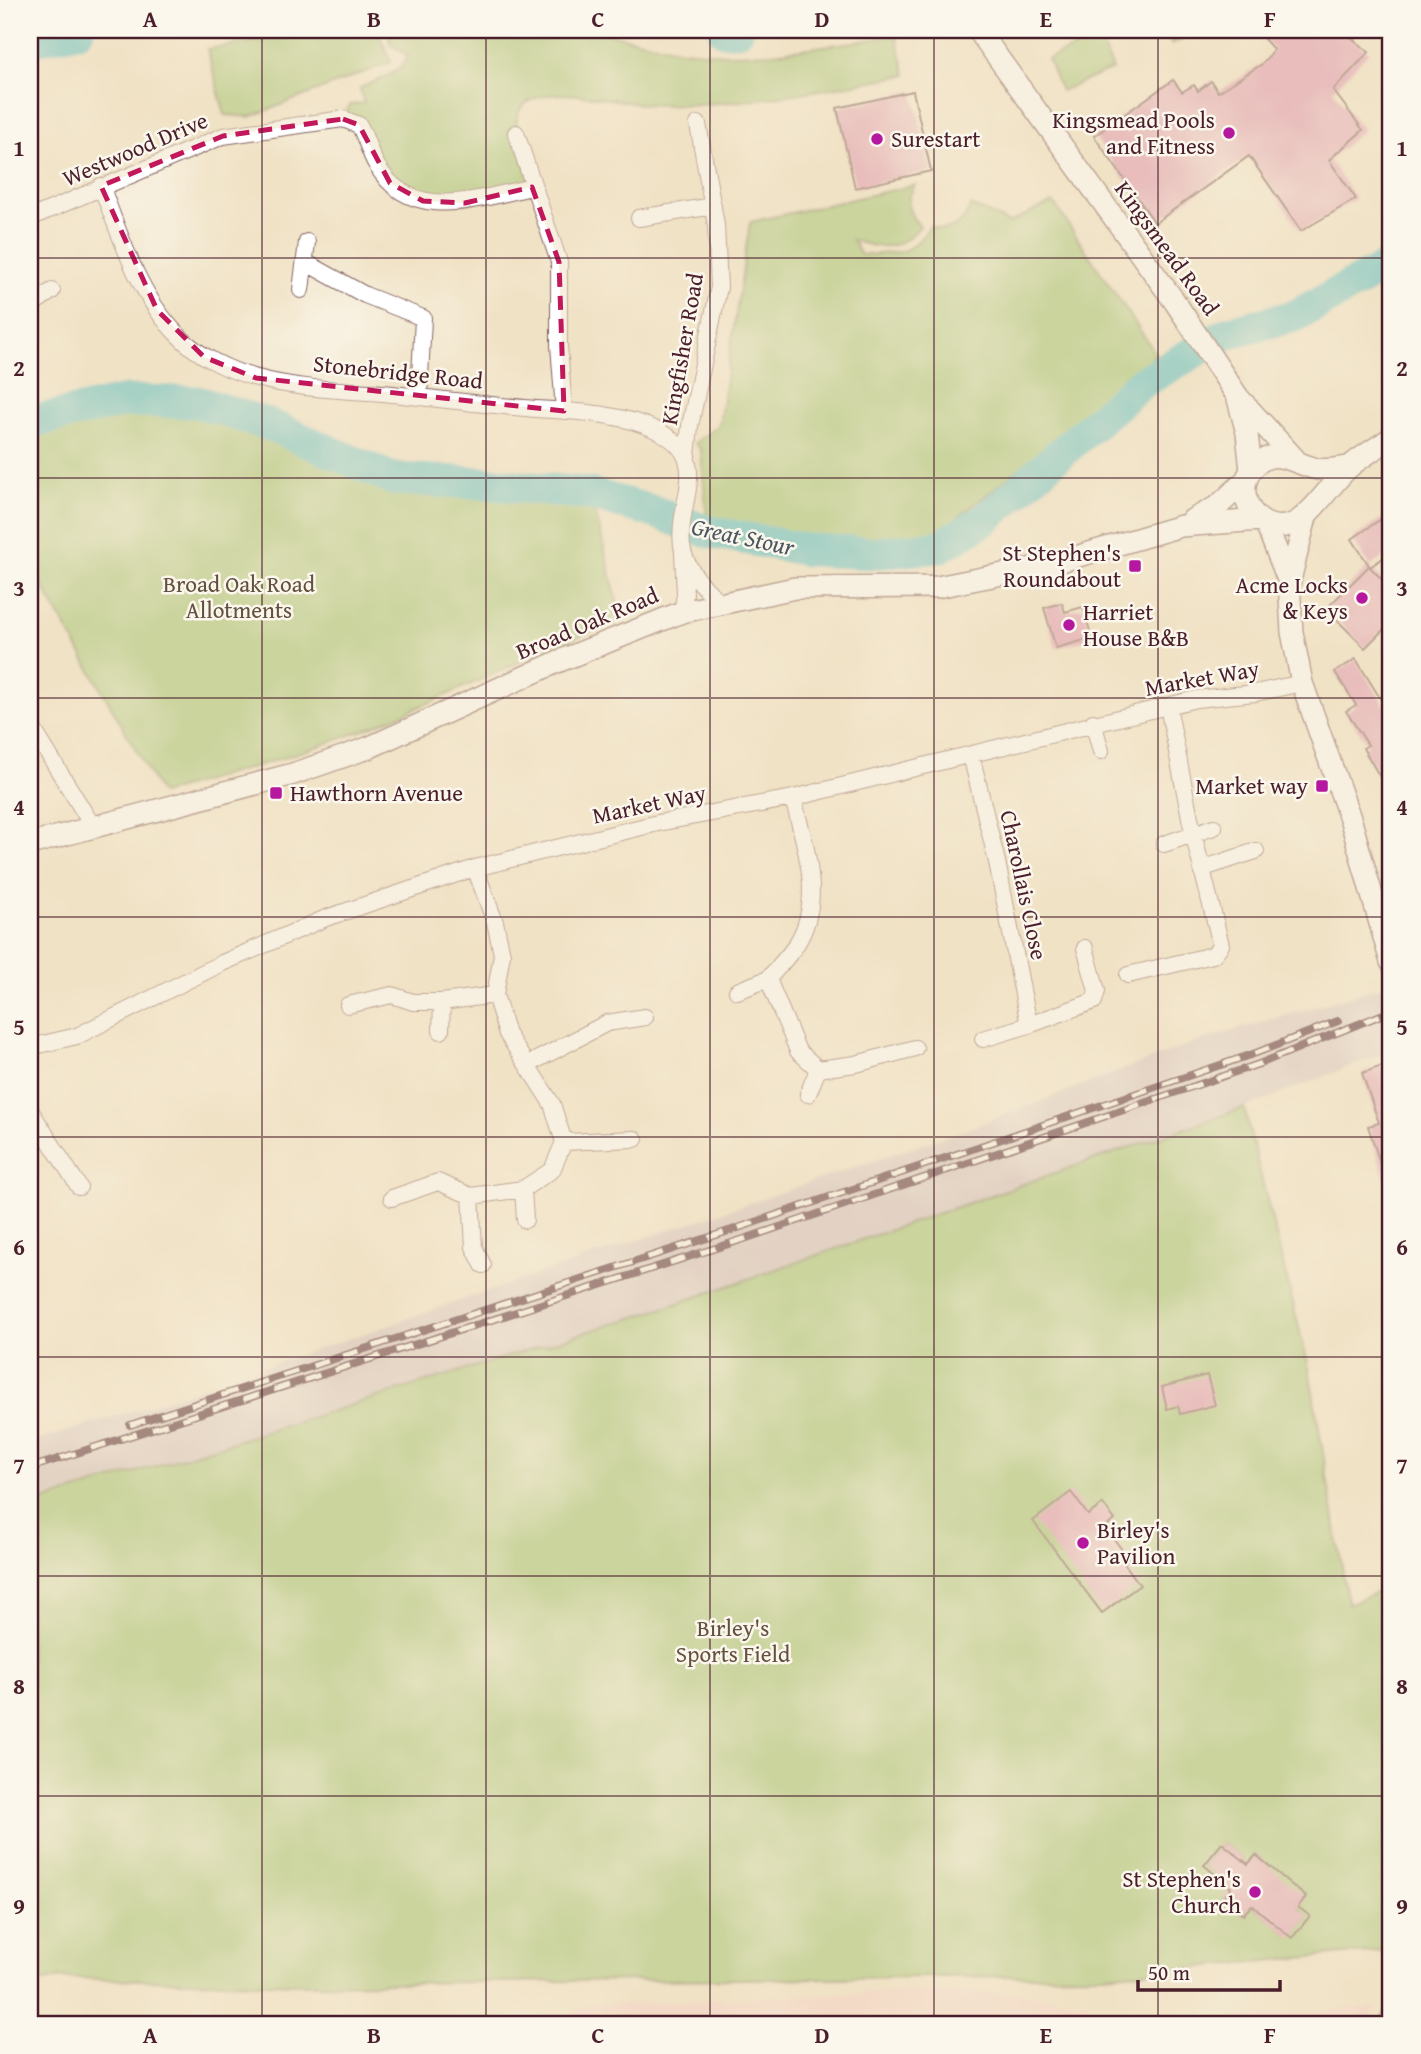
<svg xmlns="http://www.w3.org/2000/svg" width="1421" height="2054" font-family="'Gentium Book Plus',serif">
	<style>
		.built { fill: #f7d1c9 }
		.industrial { fill: #d2bfc1 }
		.green { fill: #9dc36e; stroke: #74714c; stroke-width: 2; fill-rule: evenodd }
		.lines { fill: none; stroke-linecap: round; stroke-linejoin: round }
		.river { stroke: #4fbdc6; stroke-width: 33 }
		.building { fill: #df91b1 }
		.street-casing { stroke: #846361; stroke-width: 18 }
		.secondary-casing { stroke: #846361; stroke-width: 24 }
		.street { stroke: #fff; stroke-width: 16 }
		.secondary { stroke: #fff; stroke-width: 21 }
		.rail-casing { stroke: #4a1f2b; stroke-width: 8 }
		.rail { stroke: #fbf7ec; stroke-width: 5; stroke-dasharray: 16; stroke-linecap: butt }
		.marked { fill: none; stroke: #c2185b; stroke-width: 5; stroke-dasharray: 14 9; stroke-linejoin: round }
		.grid { fill: none; stroke: #4a1f2b; stroke-width: 2; stroke-opacity: 0.55 }
		.poi-dot { fill: #b5179e; stroke: #fbf7ec; stroke-width: 2.5 }
		.labels { text-anchor: middle; stroke-width: 5; stroke-linejoin: round; paint-order: stroke }
		.poi-label { font-size: 23px; fill: #4a1f2b; stroke: #fbf7ec; text-anchor: end }
		.street-label { font-size: 23px; fill: #4a1f2b; stroke: #fbf7ec }
		.park-label { font-size: 23px; fill: #63503f; stroke: #fbf7ec }
		.water-label { font-size: 24px; font-style: italic; fill: #4c5661; stroke: #fbf7ec }
		.neatline { fill: none; stroke: #4a1f2b; stroke-width: 2.5 }
		.grid-label { font-size: 23px; text-anchor: middle; font-weight: bold; fill: #4a1f2b }
	</style>
	<rect width="100%" height="100%" fill="#fbf7ec"/>
	<filter id="ink" filterUnits="userSpaceOnUse"><feTurbulence type="fractalNoise" baseFrequency=".0143" numOctaves="2"/><feDisplacementMap in="SourceGraphic" scale="14" xChannelSelector="R" yChannelSelector="G"/><feConvolveMatrix kernelMatrix="1 2 1 2 8 2 1 2 1" color-interpolation-filters="sRGB"/></filter>
	<filter id="wash" filterUnits="userSpaceOnUse"><feTurbulence type="fractalNoise" baseFrequency=".00686" numOctaves="4" result="noise"/><feDisplacementMap in="SourceGraphic" scale="28" xChannelSelector="R" yChannelSelector="G"/><feGaussianBlur stdDeviation="1.57" result="paint"/><feColorMatrix in="noise" values="0 0 0 0 0 0 0 0 0 0 0 0 0 0 0 0 0 1.4 0 .05"/><feComposite in="paint" operator="in"/></filter>
	<g filter="url(#wash)">
		<rect width="100%" height="100%" fill="#f0e2c5"/>
		<!-- built -->
		<path class="built" d="M879,1992L1014,1993L1073,2000L1110,2014L1162,2023L1377,2006L1369,2024H552L587,2005Z"/>
		<!-- industrial -->
		<path class="industrial" d="M1388,985L1391,998V1050L1244,1108L664,1308L30,1503V1443L155,1404L962,1131L1193,1043Z"/>
		<!-- green -->
		<path class="green" d="M333,30H377L391,62L250,117L225,115L207,49Z
			M388,30H591L682,50L725,54L773,53L896,36L906,75C818,90 733,109 643,104C613,102 540,80 520,110C509,125 527,169 532,187L465,203L406,195L367,140L343,119L350,105L364,103L360,88C377,80 401,74 408,56L390,44Z
			M1166,30H1207L1171,44Z
			M1099,37L1113,69L1061,91L1048,59Z
			M915,185C905,200 907,214 920,226C902,250 879,250 852,240L861,255C896,251 907,260 930,226C950,235 964,224 971,205L1009,223L1053,202L1156,354L1107,399L947,526L911,542L841,544L707,522L701,450L695,443L719,425L750,222Z
			M125,408H197L269,429L393,482L592,499L622,620C540,649 464,690 383,722C311,752 235,772 161,794L30,564V428Z
			M1244,1108L1309,1368L1348,1604L1391,1587V1950L1103,1975L307,1984L62,1978L30,1984V1505L664,1308ZM1222,1843L1248,1864L1256,1855C1279,1874 1288,1897 1309,1917L1292,1937L1252,1905L1243,1915L1223,1899L1231,1888L1204,1865Z"/>
		<g class="lines">
			<!-- river -->
			<path class="river" d="M724,30H737
				M30,40L78,30
				M30,422L125,401L198,402L270,425L393,479L484,483L590,494L655,512L705,531L807,550L872,553L939,547L983,521L1141,383L1229,332L1295,316L1391,264"/>
		</g>
		<g id="blocks">
			<!-- building -->
			<path class="building" d="M1274,30H1342L1369,52L1333,90L1363,130L1329,160L1356,199L1301,231L1249,156L1155,223L1094,136L1173,80L1182,92L1194,85L1198,91L1211,81L1218,92L1262,64L1274,50L1264,39Z
				M913,91L931,171L855,188L837,108Z
				M1391,512V552L1370,567L1352,539Z
				M1369,566L1391,589V622L1365,648L1326,609Z
				M1062,603L1065,612L1083,607L1092,638L1056,648L1044,608Z
				M1356,659L1391,716V796L1363,748L1368,745L1346,711L1356,705L1335,672Z
				M1385,1065L1391,1084V1186L1388,1187L1368,1126L1379,1123L1362,1073Z
				M1207,1375L1215,1405L1180,1414L1178,1406L1167,1409L1162,1387Z
				M1071,1492L1088,1515L1103,1504L1115,1520L1105,1527L1129,1559L1124,1563L1140,1585L1102,1613L1033,1521Z
				M1222,1843L1248,1864L1256,1855L1306,1897L1298,1907L1310,1916L1292,1938L1252,1905L1243,1915L1223,1898L1231,1888L1204,1865Z"/>
		</g>
	</g>
	<g filter="url(#ink)">
		<use href="#blocks" fill-opacity="0" stroke="#846361" stroke-width="2"/>
		<g class="lines">
			<defs>
				<path id="street" d="M343,119L359,125C366,137 369,152 376,164C410,225 479,198 532,187
					M516,133L559,262V345L564,411
					M101,186C121,237 139,297 179,336C198,356 230,371 257,378C297,389 342,390 383,393C431,398 478,404 525,408C567,412 617,411 656,430C715,458 676,500 682,546C685,568 705,589 720,602
					M30,218L223,136L343,119
					M639,218L713,206
					M305,262L365,295L423,318L419,397
					M301,290L307,242
					M30,306L52,291
					M687,457L690,426L719,287L716,225L698,124
					M682,612L685,594L683,553
					M1093,722L1101,751
					M30,724L92,825
					M971,755L997,862L1029,1025L1094,1001L1097,991L1085,948
					M793,798C805,846 825,900 796,945C788,957 777,968 768,979L798,1051L818,1069L856,1064L915,1048
					M1164,844L1214,827
					M1204,868L1256,851
					M1128,975L1213,955L1221,945L1193,833L1168,706
					M737,991L768,979
					M348,1005L392,995L413,1002H442L495,995
					M441,1031L442,1002
					M983,1039L1029,1025
					M30,1047L77,1036L220,964L326,918L475,868L658,823L793,798L1196,699L1255,693L1302,683
					M527,1065L607,1023L645,1017
					M808,1094L818,1069
					M30,1110L79,1187
					M564,1142L635,1139
					M523,1189L525,1220
					M471,1196L474,1247L483,1265
					M392,1198L438,1182L471,1196L523,1189L552,1170L564,1142L552,1104L507,1034L495,995L502,954L495,922L475,868
					M1386,2024L1391,2013"/>
				<path id="secondary" d="M978,30L1175,302L1238,397L1295,459
					M1238,399L1247,433L1251,471
					M1349,467C1339,468 1327,471 1317,469C1294,464 1274,444 1253,468C1231,494 1257,535 1290,525C1310,518 1331,484 1347,469C1360,457 1377,448 1391,438
					M1192,520L1218,506L1246,480
					M1266,524L1289,582L1292,632L1302,683L1351,821L1391,962
					M1290,580L1307,513
					M30,844L293,774L368,748L557,662L682,612L795,588L937,587L1048,565L1181,526L1260,520"/>
			</defs>
			<!-- street casing -->
			<use href="#street" class="street-casing"/>
			<!-- secondary casing -->
			<use href="#secondary" class="secondary-casing"/>
			<!-- street -->
			<use href="#street" class="street"/>
			<!-- secondary -->
			<use href="#secondary" class="secondary"/>
			<defs>
				<path id="rail" d="M130,1425L738,1228L1256,1053L1338,1021
					M30,1468L744,1239L1259,1064L1391,1011"/>
			</defs>
			<!-- rail casing -->
			<use href="#rail" class="rail-casing"/>
			<!-- rail -->
			<use href="#rail" class="rail"/>
		</g>
	</g>
	<!-- marked area -->
	<path d="M0 0H1421V2054H0ZM343,119L359,125L390,183L423,201L465,203L532,187L559,262L564,411L256,378L204,357L157,310L101,186L223,136Z" fill="#f0e2c5" fill-opacity=".55" fill-rule="evenodd"/>
	<path class="marked" d="M343,119L359,125L390,183L423,201L465,203L532,187L559,262L564,411L256,378L204,357L157,310L101,186L223,136Z"/>
	<!-- grid -->
	<path class="grid" d="M262,30V2024M486,30V2024M710,30V2024M934,30V2024M1158,30V2024M30,258H1391M30,478H1391M30,698H1391M30,917H1391M30,1137H1391M30,1357H1391M30,1576H1391M30,1796H1391"/>
	<!-- markers -->
	<g class="poi-dot">
		<circle cx="1229" cy="133" r="7"/>
		<circle cx="877" cy="139" r="7"/>
		<rect x="1128" y="559" width="14" height="14" rx="3.5"/>
		<circle cx="1362" cy="598" r="7"/>
		<circle cx="1069" cy="625" r="7"/>
		<rect x="1315" y="779" width="14" height="14" rx="3.5"/>
		<rect x="269" y="786" width="14" height="14" rx="3.5"/>
		<circle cx="1083" cy="1543" r="7"/>
		<circle cx="1255" cy="1892" r="7"/>
	</g>
	<g class="labels">
		<!-- poi labels -->
		<g class="poi-label">
			<text x="1215" y="128">Kingsmead Pools<tspan x="1215" dy="26">and Fitness</tspan></text>
			<text x="891" y="147" text-anchor="start">Surestart</text>
			<text x="1121" y="561">St Stephen's<tspan x="1121" dy="26">Roundabout</tspan></text>
			<text x="1348" y="593">Acme Locks<tspan x="1348" dy="26">&amp; Keys</tspan></text>
			<text x="1083" y="620" text-anchor="start">Harriet<tspan x="1083" dy="26">House B&amp;B</tspan></text>
			<text x="1308" y="794">Market way</text>
			<text x="290" y="801" text-anchor="start">Hawthorn Avenue</text>
			<text x="1097" y="1538" text-anchor="start">Birley's<tspan x="1097" dy="26">Pavilion</tspan></text>
			<text x="1241" y="1887">St Stephen's<tspan x="1241" dy="26">Church</tspan></text>
		</g>
		<!-- street labels -->
		<g class="street-label">
			<text transform="translate(135 149) rotate(-23)" y="8">Westwood Drive</text>
			<text transform="translate(1167 248) rotate(54)" y="8">Kingsmead Road</text>
			<text transform="translate(682 349) rotate(-80)" y="8">Kingfisher Road</text>
			<text transform="translate(398 372) rotate(6)" y="8">Stonebridge Road</text>
			<text transform="translate(587 623) rotate(-23)" y="8">Broad Oak Road</text>
			<text transform="translate(1202 678) rotate(-10)" y="8">Market Way</text>
			<text transform="translate(649 804) rotate(-12)" y="8">Market Way</text>
			<text transform="translate(1024 885) rotate(78)" y="8">Charollais Close</text>
		</g>
		<!-- park labels -->
		<g class="park-label">
			<text x="239" y="592">Broad Oak Road<tspan x="239" dy="26">Allotments</tspan></text>
			<text x="733" y="1636">Birley's<tspan x="733" dy="26">Sports Field</tspan></text>
		</g>
		<!-- water labels -->
		<g class="water-label">
			<text transform="translate(743 537) rotate(12)" y="8">Great Stour</text>
		</g>
	</g>
	<!-- margin -->
	<rect width="1421" height="2054" fill="none" stroke="#fbf7ec" stroke-width="77"/>
	<!-- scale -->
	<path d="M1138 1980v10h142v-10" fill="none" stroke="#4a1f2b" stroke-width="3.5"/>
	<text x="1148" y="1980" font-size="21" fill="#4a1f2b" stroke="#fbf7ec" stroke-width="5" paint-order="stroke">50 m</text>
	<rect x="38" y="38" width="1344" height="1978" class="neatline"/>
	<g class="grid-label">
		<text x="150" y="27">A</text>
		<text x="374" y="27">B</text>
		<text x="598" y="27">C</text>
		<text x="822" y="27">D</text>
		<text x="1046" y="27">E</text>
		<text x="1270" y="27">F</text>
		<text x="19" y="156">1</text>
		<text x="1402" y="156">1</text>
		<text x="19" y="376">2</text>
		<text x="1402" y="376">2</text>
		<text x="19" y="596">3</text>
		<text x="1402" y="596">3</text>
		<text x="19" y="815">4</text>
		<text x="1402" y="815">4</text>
		<text x="19" y="1035">5</text>
		<text x="1402" y="1035">5</text>
		<text x="19" y="1255">6</text>
		<text x="1402" y="1255">6</text>
		<text x="19" y="1474">7</text>
		<text x="1402" y="1474">7</text>
		<text x="19" y="1694">8</text>
		<text x="1402" y="1694">8</text>
		<text x="19" y="1914">9</text>
		<text x="1402" y="1914">9</text>
		<text x="150" y="2043">A</text>
		<text x="374" y="2043">B</text>
		<text x="598" y="2043">C</text>
		<text x="822" y="2043">D</text>
		<text x="1046" y="2043">E</text>
		<text x="1270" y="2043">F</text>
	</g>
</svg>
